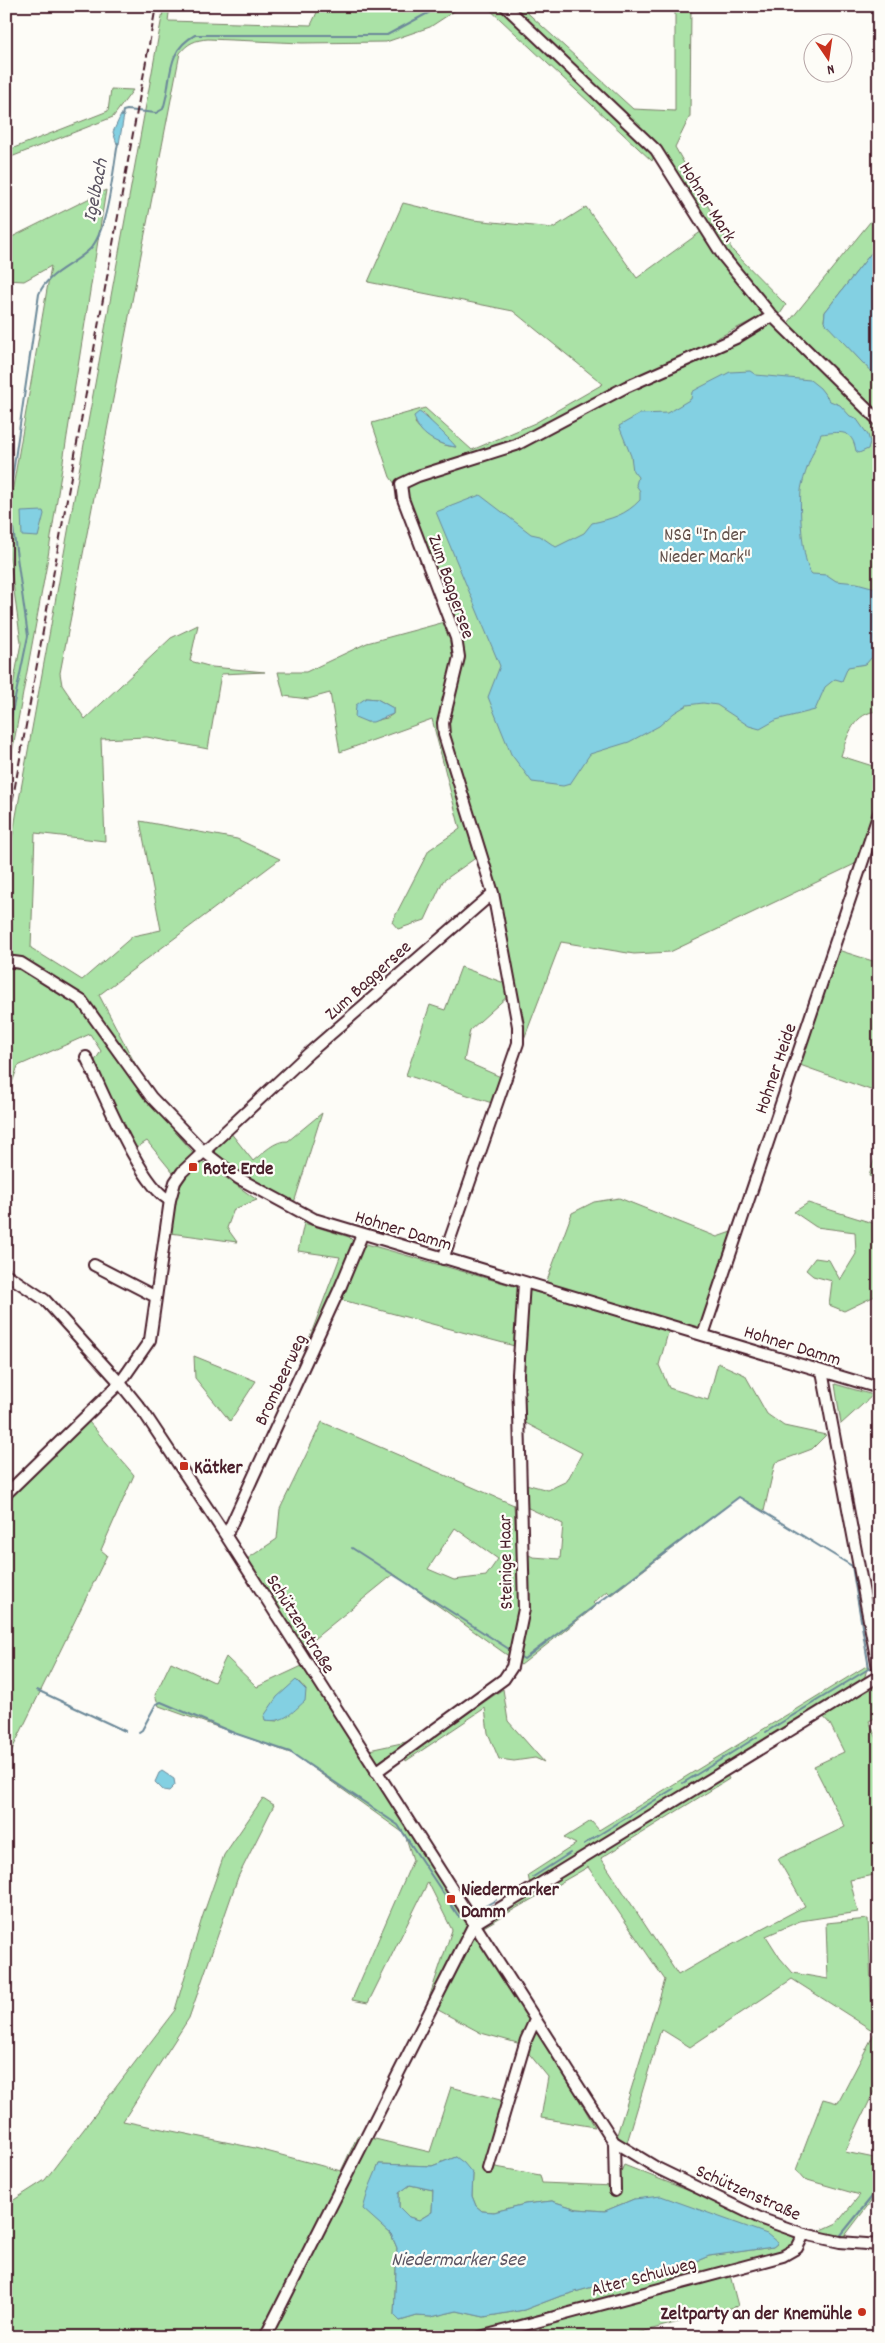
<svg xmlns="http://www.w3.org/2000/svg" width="885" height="2343" font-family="Dekko,sans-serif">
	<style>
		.green { fill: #aae2a6; stroke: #7a8068; fill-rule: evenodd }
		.water { fill: #83d0e2; stroke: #6c8999; fill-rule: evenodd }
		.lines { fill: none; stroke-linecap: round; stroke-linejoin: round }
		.stream { stroke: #6c8999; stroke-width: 2 }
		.minor-casing { stroke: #4a1f2b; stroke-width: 14 }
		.minor { stroke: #fdfcf7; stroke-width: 10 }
		.rail { stroke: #4a1f2b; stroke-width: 2; stroke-dasharray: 8 4; stroke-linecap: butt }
		.poi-dot { fill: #c8321e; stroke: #fdfcf7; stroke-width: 2 }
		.labels { text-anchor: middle; stroke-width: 4.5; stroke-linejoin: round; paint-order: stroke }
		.street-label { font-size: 19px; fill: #4a1f2b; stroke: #fdfcf7 }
		.park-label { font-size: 19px; fill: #62504a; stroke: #fdfcf7 }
		.poi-label { font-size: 19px; font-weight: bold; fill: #4a1f2b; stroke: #fdfcf7; text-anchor: start }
		.water-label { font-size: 20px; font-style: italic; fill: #5b5462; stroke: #fdfcf7 }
	</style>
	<rect width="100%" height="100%" fill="#fdfcf7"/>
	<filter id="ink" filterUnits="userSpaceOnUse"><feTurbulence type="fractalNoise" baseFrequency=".02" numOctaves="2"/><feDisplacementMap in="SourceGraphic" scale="10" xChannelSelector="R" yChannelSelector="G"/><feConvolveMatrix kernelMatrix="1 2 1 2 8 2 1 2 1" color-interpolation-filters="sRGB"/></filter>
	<g filter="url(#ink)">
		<!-- green -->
		<path class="green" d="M164,6H170L168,21L311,25L320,6H462L430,27L386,42L302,43L208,39C195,40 188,43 180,53L60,673L62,685L85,719L171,638L198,625L190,661L212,667L265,672L221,674L208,749L147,737L101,739L105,841L35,833L31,948L82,980L133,936L161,930L140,821L237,839L280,859L99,995L141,1075L84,997L6,957V871Z
			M486,6H499L655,154L652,161Z
			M511,6H520L633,109L675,111V6H691L690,116L675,147L733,251L786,305L778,317L725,255L666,159Z
			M111,89L133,90L113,117L6,159V151L108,111Z
			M106,190L46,569L6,785V723L21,643L6,531V515L12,493L51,266L24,281L6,280V240Z
			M403,203L473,220L553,228L586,207L637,278L702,231L765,314L513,441L477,454L483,460L772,318L879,424V711C854,712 847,736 841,756L879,768V807L859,862L670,952L634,954L561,942L524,1039L496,887L484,852L443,881L425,920L398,929L392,922L429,850L460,829L432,719L340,752L330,693L308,699L284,696L278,672H306L367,643L456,619L413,509L390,477L372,423L425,408L472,450L535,423L603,384L513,311L368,282ZM423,412L435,427L456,447C439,446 425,436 415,423ZM366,698L377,699L393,708V714L387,718L367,722L362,718Z
			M879,211V243L825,312L824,321L879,380V412L788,323Z
			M838,950L879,963C879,974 876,1000 879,1008V1093L800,1065Z
			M6,967L27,971L68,995L85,1009L148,1100L192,1151L193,1156L173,1173L147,1141L133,1150L93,1064L101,1051L90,1034L18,1066L6,1100Z
			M461,967L507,984L509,995L470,1030L464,1061L503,1078L495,1104L406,1075L430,1005L445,1010Z
			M322,1113L294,1203L243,1175L214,1152V1146L230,1132L253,1161C263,1153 275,1140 288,1141Z
			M879,1145V1179L869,1176Z
			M204,1162L257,1200L234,1209L227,1228L237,1242L170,1233C175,1211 177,1168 204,1162Z
			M619,1198L717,1237L734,1231L699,1329L671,1322L659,1365L669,1388L708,1400L718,1363L745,1375L767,1414L784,1426L826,1435L812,1449L775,1463L764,1511L739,1497L611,1595L607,1591L593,1603L596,1606L521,1665L394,1574L304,1647L247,1559L277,1539L280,1509L322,1422L514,1505L520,1606L525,1553L533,1557L560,1559L563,1524L524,1506L522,1483L548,1490L567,1481L582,1453L522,1421V1348L342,1300L363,1243L542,1294L572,1213L594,1202ZM455,1528L498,1559L486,1576L454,1580L428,1569Z
			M808,1203L879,1225V1286L875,1296L844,1311L829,1305L832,1281L813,1276L806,1270L815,1258L829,1260L840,1280L856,1254L855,1232L816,1227L794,1212Z
			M304,1223L349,1237L356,1244L297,1371L340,1257L298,1251Z
			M194,1356L256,1381L230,1421L195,1378Z
			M835,1384L873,1395L841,1424Z
			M89,1422L134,1475L101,1550L107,1555L6,1762V1501Z
			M226,1657L257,1687L302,1666L531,2021L521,2044L481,2033L427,2004L452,1930L428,1882L368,2003L352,2000L413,1860L405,1834L293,1754L159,1706L155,1695L171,1662L214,1682ZM298,1681L306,1690L298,1707L277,1721L265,1720L284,1691Z
			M868,1665L861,1691L877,1683L879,1685V1716L869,1721L879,1743V1874L850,1880L858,1912L800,1921L766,1936L780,1958L793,1973L828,1979L826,1923L868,1919L872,2006L879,2014V2081L845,2152L879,2159V2191L844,2237L815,2233L837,2223L860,2195L804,2179L796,2170L823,2099L838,2103L875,2032L792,1979L690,2047L661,2029L626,2146L616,2138L665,1980L588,1867L480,1929L478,1917L530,1885L528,1875L576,1844L564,1838L591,1821L599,1830ZM821,1714L830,1724L844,1752L814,1766L845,1827L778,1859L805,1906L709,1957L678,1975L601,1858L729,1779L726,1773Z
			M503,1689L508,1721L544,1762L535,1758L514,1761L499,1759L488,1733L485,1708L406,1761L405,1757Z
			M411,1741L413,1743L380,1766L369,1750Z
			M263,1798L274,1805L238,1877L189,2018L123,2121L255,2148L341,2171L358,2135L430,2152L451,2087L504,2101L485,2165L540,2175L542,2183L614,2186L624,2165L712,2200L797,2239L788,2259L730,2275L738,2306L634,2334L633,2337H6V2205L45,2180L175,2010L202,1918L224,1855ZM456,2157L473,2174L472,2196L476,2206L482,2211L494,2212L525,2204L552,2201L577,2209L605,2211L634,2199L778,2243L773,2247L709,2256L659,2277L637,2274L558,2297L524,2310L484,2317L457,2311L431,2317L417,2316L400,2321L394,2315L397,2248L391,2234L364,2209L379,2164L432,2166Z
			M536,2025L595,2127L541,2118L548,2077L526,2050Z
			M410,2185L433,2190L432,2212L419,2220L409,2217L399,2207V2193Z"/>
		<!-- water -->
		<path class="water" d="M121,115H124L119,144H117L113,132Z
			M879,243V380L824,322L825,312Z
			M750,371L756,375L810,380L820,388L830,401L840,405L850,416L856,418L868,435L870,442L868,449L859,453L856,451C852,428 840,432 821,434C814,450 806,468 802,485C798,499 802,566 812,574L827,575L836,581L857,583L879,589V649L872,653V657L866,664L848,667L842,681L835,679L825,687L815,710L776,720L760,729L749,726L717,705L703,703L687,705L674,713L659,726L629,742L590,754L570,784L563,786L532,782L511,754L488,697L500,666L436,512L480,495L531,534L540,536L556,547L584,533L592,523C611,519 626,515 640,500V491L636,485L638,477L633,471L631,456L619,426L640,414L667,413L691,399L692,392L697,389L730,372Z
			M419,412C422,412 455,444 456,447C438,445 418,435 414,416Z
			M43,511L44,514L38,537L22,536L21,512Z
			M366,698L377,699L393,708V714L373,722H367L355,717L356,705Z
			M296,1680L306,1690L305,1701C291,1713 285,1723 265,1720L264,1716L277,1697Z
			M162,1771L174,1779L175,1785L169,1791L163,1790L155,1782L159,1773Z
			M456,2157L464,2163L473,2174L472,2196L476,2206L482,2211L494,2212L525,2204L552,2201L577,2209L605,2211L634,2199L661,2196L767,2234L778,2243L773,2247L709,2256L659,2277L637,2274L558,2297L524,2310L484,2317L457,2311L431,2317L417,2316L400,2321L394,2315L397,2248L391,2234L363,2209L369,2188L379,2164L432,2166ZM410,2185L433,2190L432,2212L419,2220L409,2217L399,2207V2193Z"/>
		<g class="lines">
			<!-- stream -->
			<path class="stream" d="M122,116L123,111L127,110L156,113L163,109C173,80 164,52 195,35H387L441,6
				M6,741L28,636L10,507V493L39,294C47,273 74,265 90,249C108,231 113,169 118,143
				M352,1548L512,1651
				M519,1656L524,1659L739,1497L852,1566L869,1668
				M37,1690L125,1731
				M139,1732L142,1730L156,1704L161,1702L234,1733L290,1752L398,1825L459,1917
				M766,1732L870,1668
				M683,1783L757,1737
				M584,1844L673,1789
				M533,1877L570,1853
				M475,1912L496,1900
				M841,2235L879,2188"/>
			<defs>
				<path id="minor" d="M505,6L656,150L723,256L772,316L879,421
					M6,961L21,963L82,1001L151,1097L203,1151L238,1178L314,1219L879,1388
					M86,1057C101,1087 141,1188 170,1200
					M443,1259L518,1043V1026L493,893
					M94,1265L156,1297
					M6,1274L45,1300L120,1383L145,1414L226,1536L614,2142L657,2168L762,2219L804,2234L840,2242L879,2245
					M703,1335L879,813
					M822,1371L879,1673
					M6,1494L120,1383L150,1340L170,1200L175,1182L182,1172L309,1053L493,893L444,735L443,723L459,657L456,638L403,499L401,484L418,476L516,445L626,387L736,338L772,316
					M226,1536L340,1288L362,1235
					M376,1772L504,1679L512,1667L524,1609L518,1374L524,1283
					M614,2142L615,2191
					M488,2168L526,2040L535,2020
					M265,2337L474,1924L879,1676
					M480,2337L783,2256L797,2248L804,2234"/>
			</defs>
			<!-- minor casing -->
			<use href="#minor" class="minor-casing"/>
			<!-- minor -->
			<use href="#minor" class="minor"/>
			<!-- rail -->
			<path class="rail" d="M6,836L156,6"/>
		</g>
	</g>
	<!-- markers -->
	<g class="poi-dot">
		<rect x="188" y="1162" width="10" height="10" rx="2.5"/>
		<rect x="179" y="1461" width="10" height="10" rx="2.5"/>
		<rect x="446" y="1894" width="10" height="10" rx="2.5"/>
		<circle cx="862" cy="2312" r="5"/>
	</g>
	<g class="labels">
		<!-- street labels -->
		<g class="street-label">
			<text transform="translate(709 201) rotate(58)" y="7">Hohner Mark</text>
			<text transform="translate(453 586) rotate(71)" y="7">Zum Baggersee</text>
			<text transform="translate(367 979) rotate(-42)" y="7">Zum Baggersee</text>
			<text transform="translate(774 1068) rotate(-71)" y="7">Hohner Heide</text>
			<text transform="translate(404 1229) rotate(17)" y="7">Hohner Damm</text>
			<text transform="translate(793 1344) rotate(17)" y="7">Hohner Damm</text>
			<text transform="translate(279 1379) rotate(-65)" y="7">Brombeerweg</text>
			<text transform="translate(504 1562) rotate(-91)" y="7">Steinige Haar</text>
			<text transform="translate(302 1623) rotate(58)" y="7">Schützenstraße</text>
			<text transform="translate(749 2191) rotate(24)" y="7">Schützenstraße</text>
			<text transform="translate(643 2275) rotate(-15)" y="7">Alter Schulweg</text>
		</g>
		<!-- park labels -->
		<g class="park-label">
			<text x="705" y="540">NSG "In der<tspan x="705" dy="22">Nieder Mark"</tspan></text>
		</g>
		<!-- poi labels -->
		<g class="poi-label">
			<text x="203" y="1174">Rote Erde</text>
			<text x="194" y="1473">Kätker</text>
			<text x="461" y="1895">Niedermarker<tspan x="461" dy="22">Damm</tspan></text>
			<text x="852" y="2319" text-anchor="end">Zeltparty an der Knemühle</text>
		</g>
		<!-- water labels -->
		<g class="water-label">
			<text transform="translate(94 190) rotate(-79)" y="7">Igelbach</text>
			<text x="458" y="2265">Niedermarker See</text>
		</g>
	</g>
	<!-- margin -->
	<rect width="885" height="2343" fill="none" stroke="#fdfcf7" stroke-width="25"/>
	<rect x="12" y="12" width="860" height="2318" fill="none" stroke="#4a1f2b" stroke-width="2" filter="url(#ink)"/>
	<!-- north arrow -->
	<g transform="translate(828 58) rotate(167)"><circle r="24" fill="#fdfcf7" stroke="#b5a4a5"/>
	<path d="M0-4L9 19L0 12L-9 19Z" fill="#c8321e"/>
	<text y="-8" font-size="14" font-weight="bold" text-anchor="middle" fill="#4a1f2b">N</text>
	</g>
</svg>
